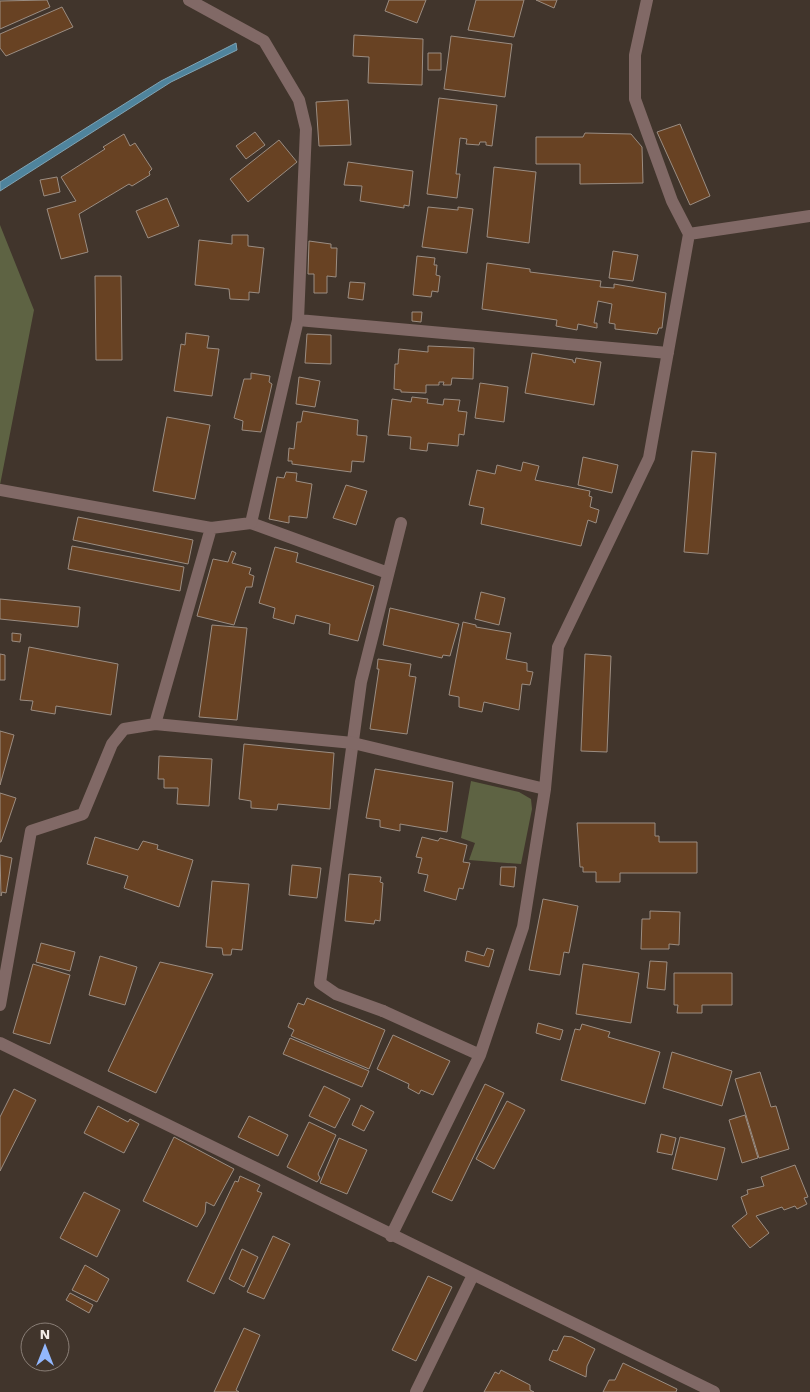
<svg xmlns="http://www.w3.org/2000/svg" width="810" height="1392" font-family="'Work Sans',sans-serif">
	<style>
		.green { fill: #5e6343 }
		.water { fill: #4f849d; stroke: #80a3b3 }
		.building { fill: #684223; stroke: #9b8d82 }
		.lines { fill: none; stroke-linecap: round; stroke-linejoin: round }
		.service { stroke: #816966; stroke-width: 12 }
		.minor { stroke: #816966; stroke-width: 12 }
	</style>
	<rect width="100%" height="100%" fill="#41352c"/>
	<!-- green -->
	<path class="green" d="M0,225L34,310L0,485Z
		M471,781L519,792L531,799L532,809L521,864L469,860L475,843L461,838Z"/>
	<!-- water -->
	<path class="water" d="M236,43L237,50L171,82L0,191V182L161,81Z"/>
	<!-- building -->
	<path class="building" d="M47,0L50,7L0,29V1Z
		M389,0H426L417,23L385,11Z
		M476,0H524L514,37L468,30Z
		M536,0H557L554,8Z
		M62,7L73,27L6,56L0,48V34Z
		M354,35L423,39L422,85L368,83L369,57L353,56Z
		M451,36L512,44L505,97L444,89Z
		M428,53H441V70H428Z
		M439,98L497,105L492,146L486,145V142H480L479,145L466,144L467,139L460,138L456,174H460L457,198L427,194Z
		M348,100L351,145L319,146L316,102Z
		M680,124L710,196L690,205L657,132Z
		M255,132L265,145L246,159L236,146Z
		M585,133L631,134L642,147L643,183L580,184V164H536V137H583Z
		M124,134L130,146L135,143L152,169L149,172L150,175L132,186L129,184L79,214L88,252L61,259L47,209L76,201L61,177L105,149L103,147Z
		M279,140L297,162L248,202L230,179Z
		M348,162L413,171L409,206L404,205V208L360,201L362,186L344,185Z
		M494,167L536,172L529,243L487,237Z
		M57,177L60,192L44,196L40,180Z
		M167,198L179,226L148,238L136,211Z
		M428,207L458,210V207L473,209L467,253L422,247Z
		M232,235H248V246L264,248L259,293L249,292V300L230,299L229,289L195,285L199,240L232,244Z
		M309,241L331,244V248H337L336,277L327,276V293H314V274H308Z
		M613,251L638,255L633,281L609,278Z
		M417,256L435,258L434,265H437L436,275L440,276L438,292L432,291L431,297L413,295Z
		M487,263L530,269V272L601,281L600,287L614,288V284L666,293L662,328H659L657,334L615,329V324L609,323L612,304L598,301L594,323H597V328L578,324L577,330L556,326L557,320L482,309Z
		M95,276H121L122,360H96Z
		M350,282L365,283L363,300L348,298Z
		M412,312H422L421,322L412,321Z
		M186,333L209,336L207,348L219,349L212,396L174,391L181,344L185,345Z
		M307,334L331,335V364L305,363Z
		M428,346L474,348L473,379L452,378L451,385H443L444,382H439V385H426V393L401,392V390L394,389L395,364H398L399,349L428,352Z
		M532,353L573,360V362L575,363L576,358L601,362L594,405L525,393Z
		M251,373L270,376L269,382L272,384L261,432L242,430L243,421L234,418L244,379H251Z
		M299,377L320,381L315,407L296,404Z
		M480,383L508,387L504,422L475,418Z
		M412,397L428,399L427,403L443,405L444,399L460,400L458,411L467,412L464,435L459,434L458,446L428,443L427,451L410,449L411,437L388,435L392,399L411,402Z
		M303,411L358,420L357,435L367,436L364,462L352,461L351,472L292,464V461H288L289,448L294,449L297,422H301Z
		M167,417L210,425L195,499L153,491Z
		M692,451L716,453L708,554L684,552Z
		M583,457L618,465L612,493L578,485Z
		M523,462L539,466L535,480L590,491L589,496L592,497L590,507L599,510L596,523L588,520L581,546L481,524L484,508L469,505L477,470L495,474L497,465L521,471Z
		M286,472L297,473L296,481L312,484L307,518L289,516V523L269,519L277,477L284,478Z
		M346,485L367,491L356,525L333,518Z
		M78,517L193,540L188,564L73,540Z
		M72,546L184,567L180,591L68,569Z
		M275,547L298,553L296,562L374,586L358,641L329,634L330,624L296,615L294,624L273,618L275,608L259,603Z
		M232,551L236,553L232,563L251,568L249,574L254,576L252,587H246L234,625L197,616L213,559L228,562Z
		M481,592L505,598L499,625L475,619Z
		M0,599L80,607L78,627L0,619Z
		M390,608L459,624L450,656L443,655L442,658L383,645Z
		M463,622L476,625V627L511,633L506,659L527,663V671L533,672L530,685L522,684L519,710L484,702L482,712L459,707V697L449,695Z
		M212,625L247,628L237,720L199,717Z
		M12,633L21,634L20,642L12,641Z
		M29,647L118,664L111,715L56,706L55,714L31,710L33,701L20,700Z
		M0,654L5,655V680H0Z
		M585,654L611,656L607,752L581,751Z
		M378,659L411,664L409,676L416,677L407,734L370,729L379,669H377Z
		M0,731L14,735L0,785Z
		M244,744L334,753L330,809L278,804L277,810L251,808V801L239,799Z
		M159,756L212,759L209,806L177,804L178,788H164V779H158Z
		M375,769L453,782L447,832L400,824V831L380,827V820L366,818Z
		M0,793L16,798L1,842H0Z
		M577,823H655V836H659V842H697V873H620V882H596V872H583V867H580Z
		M95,837L138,850L143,841L158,845L157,849L193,860L179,907L124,888L128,876L87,864Z
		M422,837L438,841L440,838L467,845L463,862L470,863L463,889L459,888L456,900L424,891L428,875L418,873L422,858L416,857Z
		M0,855L12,858L6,893L2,892L1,896Z
		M292,865L321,868L317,898L289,895Z
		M501,867H516L514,887L500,885Z
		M349,874L381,877L380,882L383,883L380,921L375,920L374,924L345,921Z
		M212,881L249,884L242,950L232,949L231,955H223L222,948L206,947Z
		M543,899L578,906L569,953L564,952L560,975L529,970Z
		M650,911L680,912L679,945L669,944V949H641L642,919H650Z
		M41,943L75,952L70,971L36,962Z
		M487,948L494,950L489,967L465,961L467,951L484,956Z
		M100,956L137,967L125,1005L89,995Z
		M650,961L667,962L665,990L647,988Z
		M160,962L213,974L156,1093L108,1071Z
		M33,964L70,975L50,1044L13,1033Z
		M583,964L639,973L631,1023L576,1014Z
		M674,973H732V1005H702V1013H677L678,1005H674Z
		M307,998L385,1030L369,1069L291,1036L294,1030L288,1027L298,1003L304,1005Z
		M538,1023L563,1030L560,1040L536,1033Z
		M582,1024L610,1032L608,1037L660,1052L645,1104L561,1080L575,1029L580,1030Z
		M393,1035L450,1061L433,1095L421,1090L419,1094L408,1088L409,1084L377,1069Z
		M290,1038L369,1071L362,1087L283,1054Z
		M672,1052L732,1071L722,1106L663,1088Z
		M760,1072L771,1107L776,1106L789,1149L759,1158L735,1079Z
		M485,1084L504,1093L452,1201L432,1192Z
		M324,1086L350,1099L335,1128L309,1116Z
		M14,1089L36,1100L0,1171V1117Z
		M507,1101L525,1110L494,1169L476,1159Z
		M361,1105L374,1112L364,1131L352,1125Z
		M98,1106L128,1122L130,1119L139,1124L124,1153L84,1133Z
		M745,1115L758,1158L742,1163L729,1120Z
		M249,1116L288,1135L278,1156L238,1137Z
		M309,1122L336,1135L318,1174L320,1178L317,1182L287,1167Z
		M661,1134L676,1138L672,1155L657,1152Z
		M174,1137L234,1169L214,1206L206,1202L205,1213L197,1227L143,1201Z
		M680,1137L725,1148L717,1180L672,1169Z
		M339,1138L367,1150L347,1194L320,1183Z
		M795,1165L808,1197L804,1198L807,1204L797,1209L795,1206L784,1210L782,1207L756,1216L769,1233L750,1248L732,1226L747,1214L741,1197L748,1194L747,1190L764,1186L761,1177Z
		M240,1176L260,1185L257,1191L262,1193L214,1294L187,1281L235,1181L238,1182Z
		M84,1192L120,1210L97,1257L60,1238Z
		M273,1236L290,1244L264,1299L247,1292Z
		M242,1249L258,1257L244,1287L229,1279Z
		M85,1265L109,1279L97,1302L72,1290Z
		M428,1276L452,1287L416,1361L392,1350Z
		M70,1293L93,1305L89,1313L66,1300Z
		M244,1328L260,1335L236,1390L239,1392H214Z
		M564,1336L572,1337L595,1349L587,1366L586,1377L549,1360L553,1350L557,1351Z
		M623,1363L677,1389L676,1392H603L609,1380H615Z
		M501,1370L530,1385V1390L534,1392H484L495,1372L499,1374Z"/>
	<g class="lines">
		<!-- service -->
		<path class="service" d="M251,523L388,573
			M383,1011L336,994L320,983L361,682L401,523"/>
		<!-- minor -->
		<path class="minor" d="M689,234L810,216
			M298,320L668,353
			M0,490L211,528
			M155,724L211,528L251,523L298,320L306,129L299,100L264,41L189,0
			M0,1005L31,831L83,814L112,744L124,729L155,724L353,743L545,789
			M383,1011L480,1055
			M0,1043L714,1392
			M391,1236L480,1055L523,927L545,789L558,647L649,458L689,234L672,201L635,99V55L647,0
			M416,1392L473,1275"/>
	</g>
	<!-- north arrow -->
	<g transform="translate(45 1347)"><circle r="24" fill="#41352c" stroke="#897e76"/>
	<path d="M0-4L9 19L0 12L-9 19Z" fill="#92b7fd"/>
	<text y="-8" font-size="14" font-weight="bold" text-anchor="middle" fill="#f4ece6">N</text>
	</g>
</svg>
